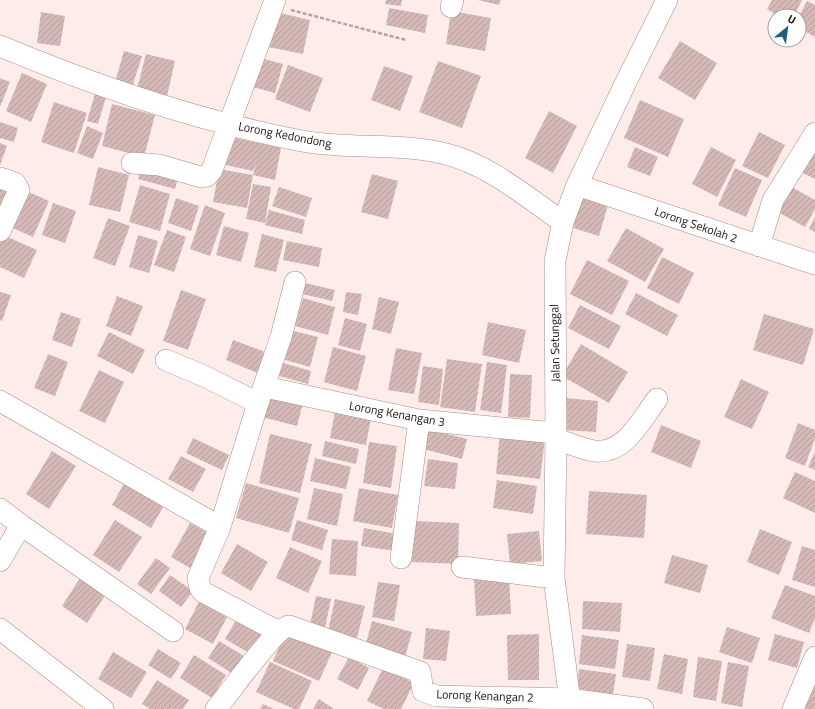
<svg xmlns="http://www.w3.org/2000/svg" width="815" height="709" font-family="'Titillium Web',sans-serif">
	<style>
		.building { fill: url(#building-hatch) }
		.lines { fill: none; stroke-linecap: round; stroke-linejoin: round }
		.street-casing { stroke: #a88d8c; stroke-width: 22 }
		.path { stroke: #b4a5a4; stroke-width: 2.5; stroke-dasharray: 4 2; stroke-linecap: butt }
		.street { stroke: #fff; stroke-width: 21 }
		.labels { text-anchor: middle; stroke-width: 3.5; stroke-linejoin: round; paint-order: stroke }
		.street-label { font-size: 12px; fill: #1c1212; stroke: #fefefe }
	</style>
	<defs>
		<pattern id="building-hatch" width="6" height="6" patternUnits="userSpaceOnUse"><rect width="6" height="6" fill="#d5b9b7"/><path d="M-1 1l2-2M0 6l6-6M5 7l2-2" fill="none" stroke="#b69e9c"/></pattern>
	</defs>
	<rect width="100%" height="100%" fill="#feeceb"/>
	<!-- building -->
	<path class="building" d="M386,0H402L401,6L385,4Z
		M478,0H501L499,5Z
		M772,0H802L794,16H779L767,9Z
		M807,1L815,5V37L799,28V16Z
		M389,8L428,15L425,33L386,25Z
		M451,11L491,18L485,51L446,44Z
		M41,12L65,16L60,46L37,43Z
		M276,12L310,20L303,54L268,47Z
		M680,41L717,63L695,100L658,78Z
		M124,51L142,56L132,87L115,82Z
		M146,54L175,61L167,96L137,89Z
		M257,57L283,64L275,93L249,86Z
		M438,61L481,76L462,128L419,112Z
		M288,65L323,78L310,112L275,99Z
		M384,66L413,76L400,111L371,100Z
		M22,73L47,84L31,122L6,111Z
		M0,78L10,82L0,107Z
		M95,94L106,97L98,124L87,121Z
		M640,100L684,119L668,157L624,138Z
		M54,102L87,113L74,153L41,142Z
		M112,104L155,115L144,157L102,146Z
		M549,111L577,126L553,173L525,158Z
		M0,122L18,128L14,142L0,138Z
		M87,126L103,133L93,159L77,153Z
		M759,132L785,145L768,178L742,166Z
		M227,136L281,148L275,180L253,175L256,163L253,171L221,164Z
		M815,141V179L801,172Z
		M0,143L7,146L0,165Z
		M635,147L658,157L650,176L627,167Z
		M711,147L736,160L717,197L692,184Z
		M142,166L178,177L175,189L138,179Z
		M98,167L129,175L120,212L89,205Z
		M735,168L762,180L746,217L718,205Z
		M219,169L253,175L247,208L213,202Z
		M372,174L398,181L388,219L361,212Z
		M253,184L271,187L265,223L246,219Z
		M140,185L170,194L160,231L129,222Z
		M788,185L815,200V209L805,227L774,210Z
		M0,187L14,193L0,219Z
		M279,187L312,198L306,217L272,206Z
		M24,190L49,201L33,237L8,226Z
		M582,197L608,205L599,236L573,228Z
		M176,198L199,206L191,231L168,223Z
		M53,203L76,211L65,243L42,235Z
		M205,205L225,213L210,256L190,249Z
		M269,210L305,220L302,234L265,225Z
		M815,217V232L809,229Z
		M108,218L130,226L115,266L93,258Z
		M224,226L249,233L241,262L216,255Z
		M626,228L664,249L645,282L607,261Z
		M167,230L186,237L174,272L154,265Z
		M262,234L284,240L276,272L254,267Z
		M3,235L37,250L24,278L0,267V242Z
		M138,235L158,241L149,273L129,267Z
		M287,241L322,248L319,267L283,260Z
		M662,257L694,273L679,304L647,288Z
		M587,260L629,281L612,315L570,294Z
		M301,282L335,290L332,301L298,293Z
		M181,290L206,299L188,350L163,341Z
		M0,292L11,295L2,321L0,320Z
		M346,292L362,294L358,315L343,312Z
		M636,293L678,315L667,336L625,314Z
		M117,296L143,306L131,336L106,326Z
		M379,297L399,302L391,334L372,329Z
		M303,298L335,307L328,335L295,326Z
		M580,305L621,326L609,349L568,328Z
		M61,312L81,319L72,347L52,340Z
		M764,314L814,329L803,365L753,350Z
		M345,318L367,324L360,351L338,345Z
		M488,322L526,330L519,363L482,355Z
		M290,330L318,337L310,367L282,359Z
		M109,332L145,350L133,374L97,356Z
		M233,340L268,353L260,374L226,360Z
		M581,344L628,372L609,403L562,376Z
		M333,347L366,356L357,391L324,382Z
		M396,348L422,353L414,394L388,390Z
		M48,354L68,362L55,396L34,388Z
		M447,359L482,364L475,412L440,407Z
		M280,362L311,371L308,384L276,375Z
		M487,362L507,365L501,413L480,410Z
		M423,366L443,369L439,405L418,402Z
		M99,370L124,382L105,423L79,411Z
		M510,374L532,375L530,418L508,417Z
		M741,379L769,392L752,429L724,417Z
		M269,391L304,399L297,426L262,417Z
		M566,398L598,401L596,432L564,430Z
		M335,411L371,418L366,445L330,438Z
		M798,423L815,430V438L805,466L785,458Z
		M661,425L701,441L691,468L651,452Z
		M428,429L467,439L462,459L423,449Z
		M500,433L545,438L540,479L496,474Z
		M270,434L312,444L300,493L259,483Z
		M193,438L229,455L222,470L186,453Z
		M325,441L359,449L356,464L322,456Z
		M369,442L397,446L391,488L363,483Z
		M52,451L76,466L49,509L26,494Z
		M815,452V470L808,467Z
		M181,456L206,469L193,492L168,479Z
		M315,458L351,467L346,489L310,481Z
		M428,459L458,463L455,489L424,486Z
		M795,472L815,481V513L783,498Z
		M126,480L166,502L151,528L112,505Z
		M497,480L537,486L533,514L493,508Z
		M246,483L299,498L289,533L236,518Z
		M314,488L343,494L337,526L307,519Z
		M359,488L398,495L392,528L353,521Z
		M589,491L647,495L644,538L586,534Z
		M115,520L142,537L119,572L93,555Z
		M297,520L328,530L322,550L291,540Z
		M414,521L459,523L458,564L412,562Z
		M190,523L210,534L190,568L171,557Z
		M364,528L397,534L395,551L361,546Z
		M760,529L792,542L779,575L747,562Z
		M539,531L542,561L510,564L507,534Z
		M332,539L358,541L356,576L329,574Z
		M237,544L268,562L251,591L221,573Z
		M802,546L815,550V587L792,580Z
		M290,547L322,561L308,593L276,578Z
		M672,555L708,565L700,593L664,583Z
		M156,558L170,568L151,594L137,584Z
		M84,572L110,588L87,623L62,606Z
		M170,575L193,591L181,607L159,591Z
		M509,577L511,614L476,616L474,578Z
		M378,582L400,585L394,621L372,617Z
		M785,585L815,596V618L809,633L771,618Z
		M316,596L331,599L325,628L310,625Z
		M335,599L365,606L357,638L328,631Z
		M583,601L622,603L620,632L582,629Z
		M199,602L227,617L213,644L185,629Z
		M239,615L265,630L251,654L225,639Z
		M372,621L412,632L405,657L365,647Z
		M727,627L760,638L752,663L719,652Z
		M426,628L450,631L446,661L423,659Z
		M287,629L333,650L319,681L273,661Z
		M539,634V680H508L507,635Z
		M775,634L804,642L797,668L768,660Z
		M582,635L619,640L615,669L579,664Z
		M219,641L244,656L233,674L208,658Z
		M627,644L655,648L650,681L622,677Z
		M158,649L181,663L171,679L148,665Z
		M113,652L147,672L131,698L98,679Z
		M664,654L688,659L682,694L657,689Z
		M194,655L226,675L212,698L180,678Z
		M349,657L369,668L358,690L337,679Z
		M698,657L722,661L716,701L693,697Z
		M270,662L312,681L299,709H294L256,692Z
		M728,662L749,666L742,707L721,703Z
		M383,668L414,683L401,709H384L367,701Z
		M579,669L616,674L613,695L577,690Z
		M815,678V709H799Z
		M157,680L189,700L183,709H150L142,704Z
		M319,699L334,709H313Z
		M263,704L274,709H260Z"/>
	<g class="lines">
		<defs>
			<path id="street" d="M451,7L453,0
				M0,46C98,87 198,121 302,141C349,150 401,142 446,154C490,165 526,197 563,222
				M132,163L159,165L201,177L207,176L212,170L275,0
				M0,178L15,183L19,190L0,231
				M577,185L815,264
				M759,246L773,200L815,133
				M166,360L206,377L258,403
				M265,387L419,420L555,433
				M0,401L220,527
				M556,439C568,443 582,449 594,451C625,455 641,420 657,399
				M0,509L21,525
				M401,558L419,420
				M0,561L21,525L173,631
				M462,567L554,578
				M0,629L103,709
				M279,632L203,592L200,588L198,578L220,527L258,403L281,337L295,282
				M216,709C228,695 275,628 289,626L420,672L423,691L437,696L569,699L643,709
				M571,709L554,578L556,439L555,261L563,222L577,185L626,82L667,0
				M793,709L815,657"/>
		</defs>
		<!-- street casing -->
		<use href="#street" class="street-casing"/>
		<!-- path -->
		<path class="path" d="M291,10L406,40"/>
		<!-- street -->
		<use href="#street" class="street"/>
	</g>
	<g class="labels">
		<!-- street labels -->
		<g class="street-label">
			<text transform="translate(285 135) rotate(11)" y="4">Lorong Kedondong</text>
			<text transform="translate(696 225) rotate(19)" y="4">Lorong Sekolah 2</text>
			<text transform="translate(555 343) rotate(-91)" y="4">Jalan Setunggal</text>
			<text transform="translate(397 414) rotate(10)" y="4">Lorong Kenangan 3</text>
			<text transform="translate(485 696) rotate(2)" y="4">Lorong Kenangan 2</text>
		</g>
	</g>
	<!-- north arrow -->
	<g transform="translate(787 28) rotate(29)"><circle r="19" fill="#fefefe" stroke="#a4a0a0"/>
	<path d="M0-3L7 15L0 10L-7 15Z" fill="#255d77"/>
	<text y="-6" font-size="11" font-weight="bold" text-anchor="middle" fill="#1c1212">U</text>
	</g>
</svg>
